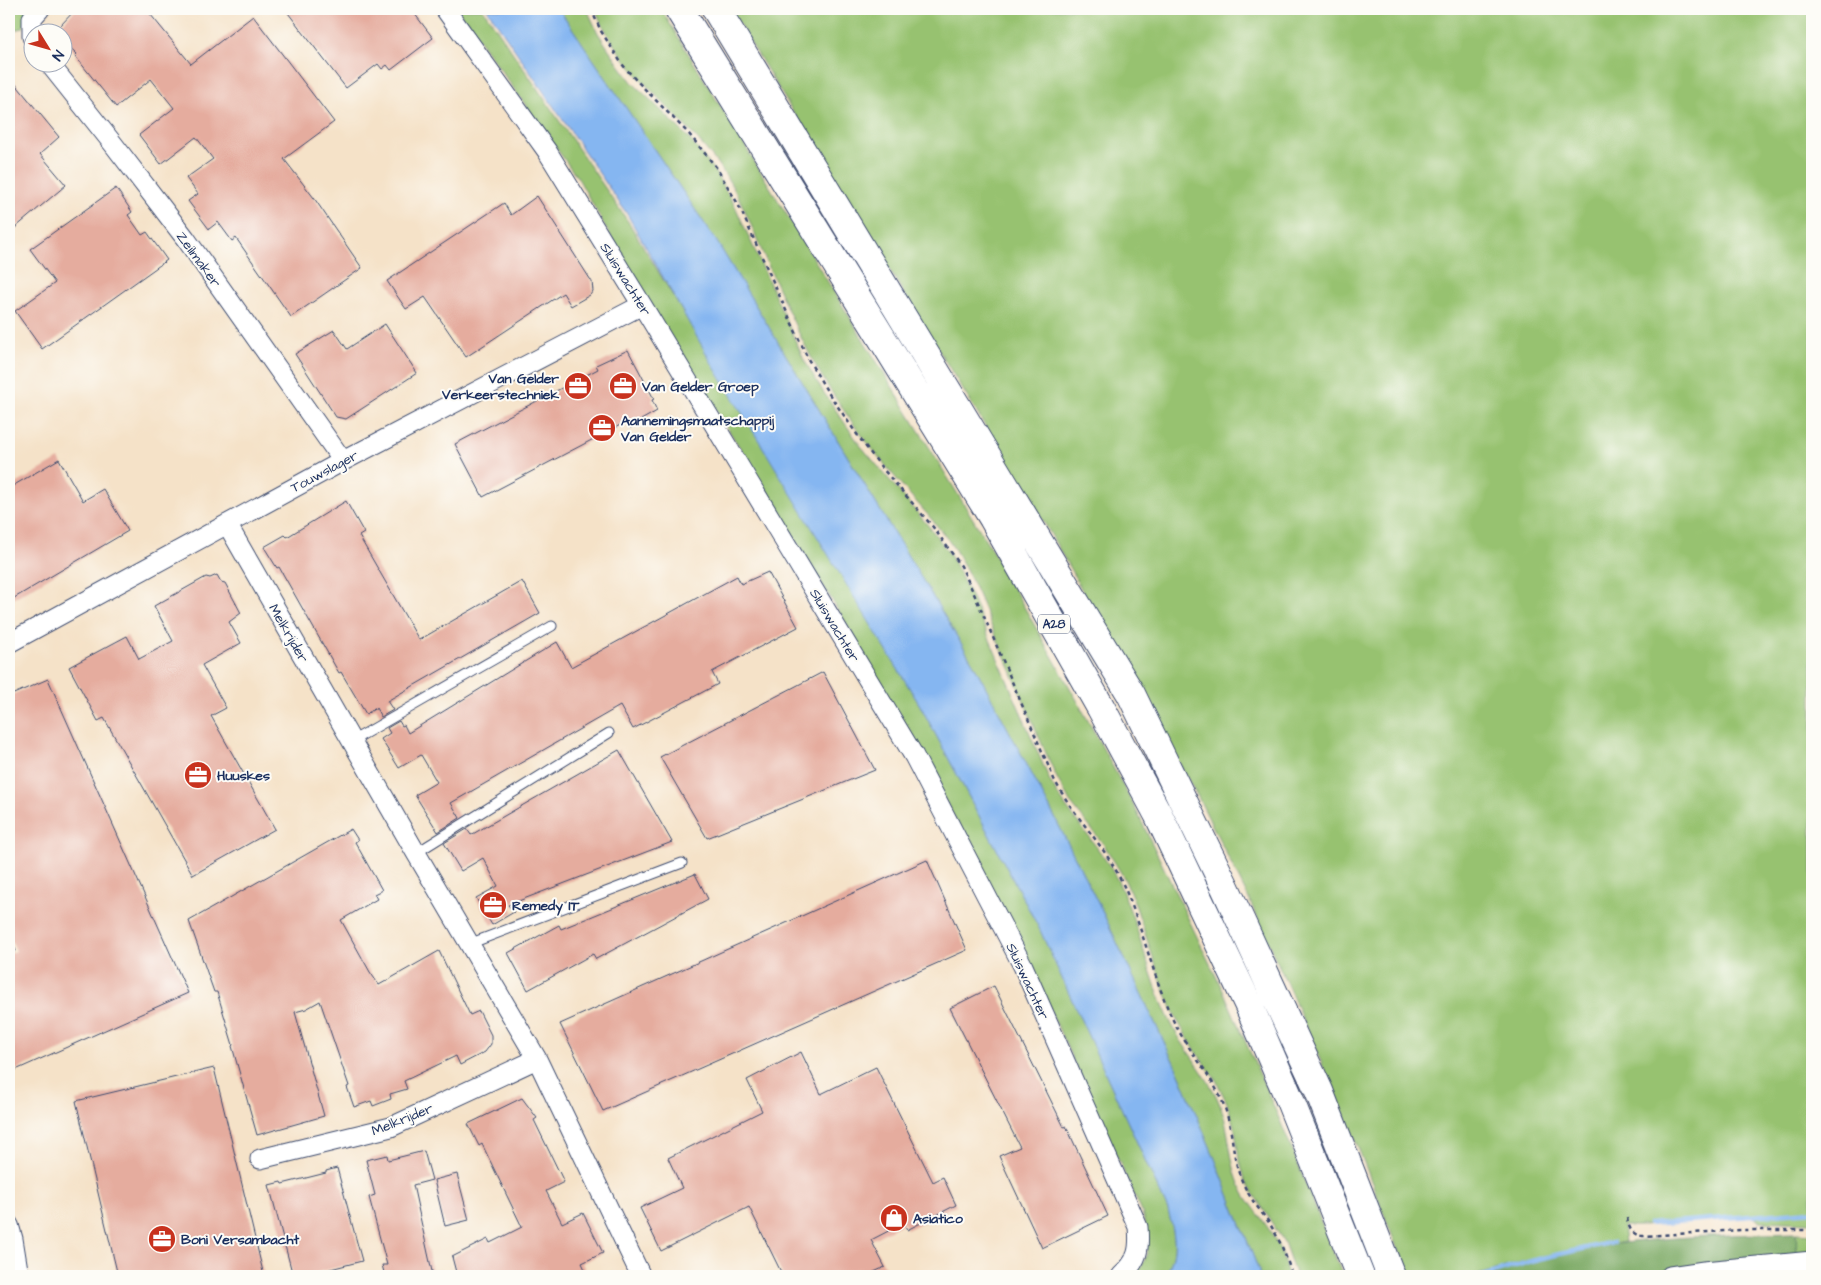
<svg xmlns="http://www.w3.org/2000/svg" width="1821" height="1285" font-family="'Architects Daughter',sans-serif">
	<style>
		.green { fill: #97c26f; stroke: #597866 }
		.forest { fill: #79a862; stroke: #4a6c60 }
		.water { fill: #85b6f1; stroke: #5072a8 }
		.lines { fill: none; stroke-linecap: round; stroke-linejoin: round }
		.stream { stroke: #85b6f1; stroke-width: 4.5 }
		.building { fill: #e5ac9e }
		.service-casing { stroke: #3c4a6e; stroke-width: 11 }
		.minor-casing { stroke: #3c4a6e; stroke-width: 21 }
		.motorway-casing { stroke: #3c4a6e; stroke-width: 30 }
		.path { stroke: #3c4a6e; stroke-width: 2.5; stroke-dasharray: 4 4; stroke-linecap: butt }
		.service { stroke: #fff; stroke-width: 9 }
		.minor { stroke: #fff; stroke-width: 19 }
		.motorway { stroke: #fff; stroke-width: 28 }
		.labels { text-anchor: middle; stroke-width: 4; stroke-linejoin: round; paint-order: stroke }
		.shield { fill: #fdfcf7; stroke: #5f6c8c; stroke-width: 1 }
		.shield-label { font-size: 12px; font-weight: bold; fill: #1b2f5e }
		.street-label { font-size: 14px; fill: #1b2f5e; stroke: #fdfcf7 }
		.poi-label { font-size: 14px; font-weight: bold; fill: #1b2f5e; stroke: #fdfcf7; text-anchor: start }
	</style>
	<rect width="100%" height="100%" fill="#fdfcf7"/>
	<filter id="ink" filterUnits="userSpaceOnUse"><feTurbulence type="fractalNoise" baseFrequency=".02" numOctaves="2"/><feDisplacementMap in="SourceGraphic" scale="10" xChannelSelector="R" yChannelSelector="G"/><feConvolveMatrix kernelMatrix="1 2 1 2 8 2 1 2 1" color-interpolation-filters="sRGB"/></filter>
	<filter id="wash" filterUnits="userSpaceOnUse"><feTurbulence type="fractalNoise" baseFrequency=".0096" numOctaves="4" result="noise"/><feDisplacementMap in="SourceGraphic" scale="20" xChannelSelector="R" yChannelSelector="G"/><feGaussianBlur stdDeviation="1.12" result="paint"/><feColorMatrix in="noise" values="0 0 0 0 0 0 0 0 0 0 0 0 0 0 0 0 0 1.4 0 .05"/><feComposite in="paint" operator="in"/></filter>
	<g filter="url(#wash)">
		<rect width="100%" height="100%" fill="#f5e2c8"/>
		<!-- green -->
		<path class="green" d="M10,9H31L23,28L9,31Z
			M457,9H483L629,223L921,707L1039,928L1168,1210C1175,1238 1179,1250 1165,1276H1134C1154,1253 1148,1239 1142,1212L1051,1012L972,850L859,645L744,454L657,319L579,180Z
			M559,9H587L598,33L620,66L632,82L687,136L713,169L735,206L804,360L824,393L860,445L931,529L949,553L973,600L1050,781C1069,817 1100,845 1118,881C1139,925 1148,975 1169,1019C1183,1050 1209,1075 1221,1107C1230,1132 1229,1159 1239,1184C1246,1199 1257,1211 1266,1225C1277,1240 1284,1258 1288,1276H1259V1271L1213,1154L1180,1076L1103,913L1054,816L973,663L717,242Z
			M595,9H661L992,550L1078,702L1135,808L1226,997L1281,1123L1343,1276H1296L1284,1242L1246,1182L1239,1160L1235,1130L1227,1103L1216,1080L1193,1047L1177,1020L1163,987L1134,901L1123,876L1104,845L1070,802L1057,778C1035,730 1016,680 994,632C982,604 971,575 955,550C939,525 918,505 900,483C867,444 835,402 811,357C794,325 779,291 765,258C754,233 745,207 731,184C692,119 624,80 595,9Z
			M730,9H1812V1223L1760,1221L1749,1215L1644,1226H1623L1625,1242L1537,1258L1475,1276H1408L1356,1142L1284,977L1248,897L1198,797L1045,524Z
			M1796,1233L1812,1234V1253L1797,1255Z
			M1812,1266V1276H1722Z"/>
		<!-- forest -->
		<path class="forest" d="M1796,1233L1797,1255L1693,1267L1641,1276H1475C1496,1270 1516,1263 1537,1258C1622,1238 1710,1235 1796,1233Z"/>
		<!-- water -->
		<path class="water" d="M487,9H559L717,242L973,663L1054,816L1103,913L1180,1076L1213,1154L1259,1271V1276H1165C1179,1250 1175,1238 1168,1210L1039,928L921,707L714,367L627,214Z"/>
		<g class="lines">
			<!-- stream -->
			<path class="stream" d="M1649,1224L1812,1211
				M1483,1276L1538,1259L1613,1242"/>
		</g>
		<g id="blocks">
			<!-- building -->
			<path class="building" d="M76,9H146L191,64L253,16L334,122L284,159L314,198L362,268L291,317L236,238L232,241L218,222L209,229L188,201L198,194L186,178L213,159L196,137L161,164L139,135L174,108L151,79L116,107L75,56L77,54L62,40V28L60,26Z
				M285,9H411L433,38L391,70L387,65L382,69L378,64L346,88Z
				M9,76L59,137L40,154L66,185L9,233Z
				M116,188L132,212L128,215L142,235L147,232L167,260L42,349L15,311L55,283L30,249Z
				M537,196L592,282L593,291L590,295L571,306L563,293L466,357L425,297L406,309L387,281L504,203L511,215Z
				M385,324L417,373L346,419L336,417L295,354L334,330L347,349Z
				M628,350L654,399L652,400L657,411L641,420L642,421L630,428L626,422L483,497L455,444L598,369L596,365Z
				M59,459L83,501L103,489L128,531L9,601V488Z
				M346,501L364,533L359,536L419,640L522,581L540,613L387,701L393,710L381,717L376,708L366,714L341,672L339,673L279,567L277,568L264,547L285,535L287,537Z
				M768,572L798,627L712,672L718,684L633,729L620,706L451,803L460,818L438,832L415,795L437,782L421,755L399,768L381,739L390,733L387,728L399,721L402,726L404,725L408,733L557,642L571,667L737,576L741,584Z
				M217,575L221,582L225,583L241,613L229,622L241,643L202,665L226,708L211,716L275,829L193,875L104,718L98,721L69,667L127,636L139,659L173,641L154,606L206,577L210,578Z
				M823,672L875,770L707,838L660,757Z
				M48,679L188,993L9,1073V954L16,951L9,934V696Z
				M619,750L672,842L508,905L514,912L492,925L476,898L498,886L483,858L461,871L444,843L467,829L471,835Z
				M351,829L358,840L355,842L382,890L374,894L377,899L341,920L370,972L379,985L439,951L470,1015L479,1011L491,1035V1044L485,1052L460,1065L456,1056L404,1081L407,1089L390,1094L391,1099L373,1106L371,1101L354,1107L347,1087L349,1086L320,1001L306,1009L295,1012L324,1116L257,1135L232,1046L233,1045L217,992H214L189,921Z
				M927,860L967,950L603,1111L560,1024Z
				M695,874L708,899L596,959L593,954L528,990L508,953L559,925L561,929Z
				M994,986L1064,1127L1066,1126L1108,1216L1042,1248L999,1156L1020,1147L950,1008Z
				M801,1052L821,1094L876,1067L933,1182L943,1177L956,1205L907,1230L904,1223L871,1240L885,1267L865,1276H783L749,1207L661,1251L640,1208L682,1188L668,1158L762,1111L747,1080Z
				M214,1068L264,1276H118L76,1101Z
				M522,1098L537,1118L534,1120L564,1182L546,1191L562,1223L583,1213L603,1253L582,1263L588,1276H457L452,1257L488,1239L490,1243L522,1227L482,1144L479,1146L468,1124Z
				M424,1151L432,1180L413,1185L433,1276H385L382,1265H387L369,1197L375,1195L366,1160L387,1155L388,1160Z
				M337,1168L362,1261L303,1276H293L269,1185L281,1182L282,1184L326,1173V1171Z
				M457,1174L469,1220L445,1226L434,1180Z"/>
		</g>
	</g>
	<g filter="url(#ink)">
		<use href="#blocks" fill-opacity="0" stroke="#3c4a6e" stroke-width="1"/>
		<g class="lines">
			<defs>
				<path id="service" d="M352,741L552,626
					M416,853L609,733
					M469,944L682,863"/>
				<path id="minor" d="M445,9L547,151L642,305L914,756L1023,966L1138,1227C1140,1249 1138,1261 1121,1276
					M32,37V18L40,9
					M48,62L114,145L186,239L343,461
					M227,524L416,853L537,1059L641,1276
					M9,643L343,461L642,305
					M260,1159L391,1127L537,1059
					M9,1225L13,1239L19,1276
					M1670,1276L1704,1271L1812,1261"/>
				<path id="motorway" d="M679,9L993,518L1101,708L1158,814L1250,1008L1289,1098L1360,1276
					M716,9L1131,694L1225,887L1319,1091L1391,1276"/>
			</defs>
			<!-- service casing -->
			<use href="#service" class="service-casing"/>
			<!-- minor casing -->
			<use href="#minor" class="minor-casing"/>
			<!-- motorway casing -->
			<use href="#motorway" class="motorway-casing"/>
			<!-- path -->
			<path class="path" d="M591,9L601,31L622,64L635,79L689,134L716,167L738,204L808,359L827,391L863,443L882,468L933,527L961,566L976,598L1054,779C1073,816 1103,843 1121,880C1142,924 1152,974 1172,1018C1186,1048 1210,1072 1223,1103C1234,1129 1231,1158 1243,1183C1249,1197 1259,1209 1268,1221C1279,1238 1287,1257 1292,1276
				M9,36L15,34
				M1627,1218C1629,1229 1632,1235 1643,1236L1741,1230H1812"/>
			<!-- service -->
			<use href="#service" class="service"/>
			<!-- minor -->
			<use href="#minor" class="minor"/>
			<!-- motorway -->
			<use href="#motorway" class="motorway"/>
		</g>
	</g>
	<!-- icons -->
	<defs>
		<symbol id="office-disc" viewBox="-11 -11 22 22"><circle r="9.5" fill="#c8321e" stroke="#fdfcf7"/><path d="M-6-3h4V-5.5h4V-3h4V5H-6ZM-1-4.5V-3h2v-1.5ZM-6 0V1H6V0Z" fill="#fff"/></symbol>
		<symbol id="shop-disc" viewBox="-11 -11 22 22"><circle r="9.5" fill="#c8321e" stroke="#fdfcf7"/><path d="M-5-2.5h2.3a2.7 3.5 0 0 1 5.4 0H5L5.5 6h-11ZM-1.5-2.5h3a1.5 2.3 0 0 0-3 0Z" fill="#fff"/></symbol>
	</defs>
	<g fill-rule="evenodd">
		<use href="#office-disc" x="562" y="370" width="32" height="32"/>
		<use href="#office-disc" x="607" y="370" width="32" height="32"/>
		<use href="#office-disc" x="586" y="412" width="32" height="32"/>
		<use href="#office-disc" x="182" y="759" width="32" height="32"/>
		<use href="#office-disc" x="477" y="889" width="32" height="32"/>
		<use href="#shop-disc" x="878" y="1202" width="32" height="32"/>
		<use href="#office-disc" x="146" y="1223" width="32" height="32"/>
	</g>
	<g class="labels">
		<!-- shield labels -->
		<rect class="shield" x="1038" y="614.5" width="32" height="19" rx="4"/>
		<g class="shield-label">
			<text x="1054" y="628">A28</text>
		</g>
		<!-- street labels -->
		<g class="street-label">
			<text transform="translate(199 259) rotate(54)" y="5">Zeilmaker</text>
			<text transform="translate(626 279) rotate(58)" y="5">Sluiswachter</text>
			<text transform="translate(324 471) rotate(-28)" y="5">Touwslager</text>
			<text transform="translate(835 625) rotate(59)" y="5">Sluiswachter</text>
			<text transform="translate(289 633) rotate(60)" y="5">Melkrijder</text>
			<text transform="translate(1028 981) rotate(65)" y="5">Sluiswachter</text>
			<text transform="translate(402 1119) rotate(-22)" y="5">Melkrijder</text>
		</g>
		<!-- poi labels -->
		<g class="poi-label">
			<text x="559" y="383" text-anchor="end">Van Gelder<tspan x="559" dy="16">Verkeerstechniek</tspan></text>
			<text x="642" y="391">Van Gelder Groep</text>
			<text x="621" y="425">Aannemingsmaatschappij<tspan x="621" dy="16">Van Gelder</tspan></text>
			<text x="217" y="780">Huuskes</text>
			<text x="512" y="910">Remedy IT</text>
			<text x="913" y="1223">Asiatico</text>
			<text x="181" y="1244">Boni Versambacht</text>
		</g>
	</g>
	<!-- margin -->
	<rect width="1821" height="1285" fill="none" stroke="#fdfcf7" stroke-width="30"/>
	<!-- north arrow -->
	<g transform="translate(48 48) rotate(127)"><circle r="24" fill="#fdfcf7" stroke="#a3aaba"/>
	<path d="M0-4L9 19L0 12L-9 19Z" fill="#c8321e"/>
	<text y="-8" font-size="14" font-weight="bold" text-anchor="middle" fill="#1b2f5e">N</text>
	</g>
</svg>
